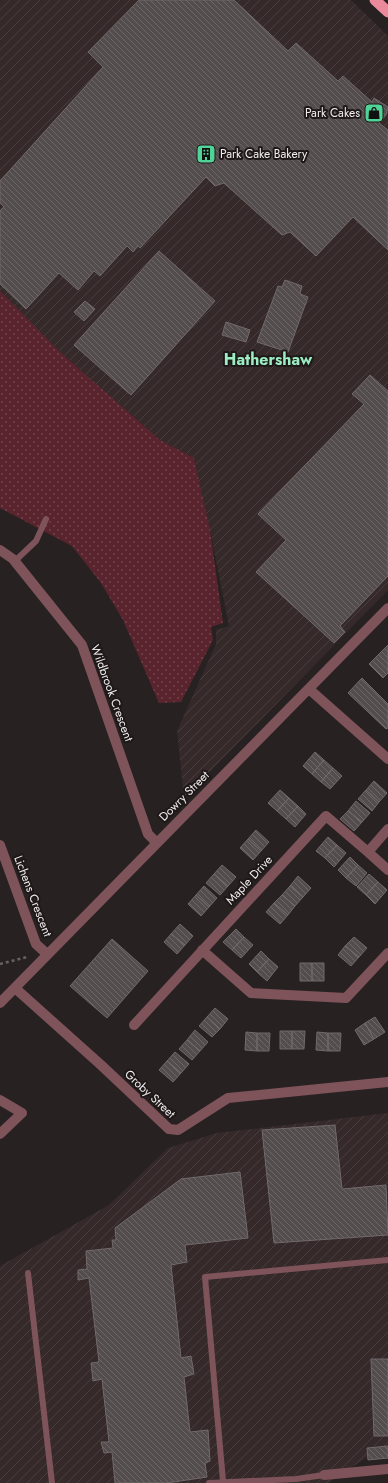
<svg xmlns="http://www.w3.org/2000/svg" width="388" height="1483" font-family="Jost,sans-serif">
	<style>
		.industrial { fill: url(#industrial-furrows) }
		.garden { fill: url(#garden-dots) }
		.building { fill: url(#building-back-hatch); stroke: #71696a }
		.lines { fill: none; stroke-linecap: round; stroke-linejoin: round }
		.path { stroke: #686162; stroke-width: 2.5; stroke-dasharray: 3 3; stroke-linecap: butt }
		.service { stroke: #7e5359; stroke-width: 6 }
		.minor { stroke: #7e5359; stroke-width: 10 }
		.trunk { stroke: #eb8a9a; stroke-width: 11 }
		.labels { text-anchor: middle; stroke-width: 4; stroke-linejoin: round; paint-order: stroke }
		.poi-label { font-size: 12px; fill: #f2edee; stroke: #1e1819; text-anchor: end }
		.street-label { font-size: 12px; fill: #f2edee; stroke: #1e1819 }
		.district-label { font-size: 16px; font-weight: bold; fill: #9cedc2; stroke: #1e1819 }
	</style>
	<defs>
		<pattern id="industrial-furrows" width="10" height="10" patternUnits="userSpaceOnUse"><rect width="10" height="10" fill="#35292a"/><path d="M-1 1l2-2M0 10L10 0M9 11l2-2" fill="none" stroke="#493e3f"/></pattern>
		<pattern id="garden-dots" width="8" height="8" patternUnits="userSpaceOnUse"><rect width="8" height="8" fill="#5a242f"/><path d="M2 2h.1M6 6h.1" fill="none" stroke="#72444d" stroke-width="1.8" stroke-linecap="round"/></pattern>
		<pattern id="building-back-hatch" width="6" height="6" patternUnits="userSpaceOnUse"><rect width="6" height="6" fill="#544d4e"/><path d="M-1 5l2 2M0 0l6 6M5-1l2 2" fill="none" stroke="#6d6768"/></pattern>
	</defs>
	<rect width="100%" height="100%" fill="#282122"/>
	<!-- industrial -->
	<path class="industrial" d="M0,0H351L388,36V590L184,798L177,731L216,644V630L229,626L210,530L194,458L160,440L60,352L0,292Z
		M388,1113V1455L366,1458L328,1483H0V1266L109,1205L168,1148L217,1133Z"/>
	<!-- garden -->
	<path class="garden" d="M0,291L60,352L160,440L194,458L210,530L223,623L211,627L213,640L181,702L159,703L123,620L101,583L72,546L0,508Z"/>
	<!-- building -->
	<path class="building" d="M139,0H234L288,51L296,43L338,81L343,76L372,102L374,98L388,107L386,115L379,123L388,130V250L353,217L316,256L290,232L282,235L224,183L215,186L206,177L140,248L138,246L133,252L127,246L100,276L94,271L78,290L59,273L26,309L0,284V211L4,207L0,203V181L103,67L88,52Z
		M159,251L215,301L131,395L74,345Z
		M285,280L302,286L300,294L308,297L288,352L257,342L278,286L282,287Z
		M85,301L95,309L84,321L74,312Z
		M226,322L250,330L246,342L222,335Z
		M370,375L388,391V576L340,626L345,632L334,643L256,572L286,540L258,514L364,404L352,394Z
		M388,645V673L383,678L369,664Z
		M362,678L388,704V728L386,729L348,693Z
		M315,752L324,760L312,774L303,766Z
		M324,760L333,768L321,782L312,774Z
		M333,768L342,776L330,789L321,782Z
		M374,781L387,793L379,802L366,790Z
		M280,790L289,798L277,811L268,803Z
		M366,790L379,802L372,811L358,799Z
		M289,798L298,806L286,819L277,811Z
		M356,801L370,813L362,822L348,811Z
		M298,806L306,814L295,827L286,819Z
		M348,811L362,822L354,831L340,819Z
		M256,830L269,842L261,851L248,839Z
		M328,837L337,845L325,858L316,851Z
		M248,839L261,851L253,860L240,848Z
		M337,845L346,853L334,867L325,858Z
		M350,857L358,865L346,878L338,870Z
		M222,865L236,877L228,886L214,874Z
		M358,865L367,873L356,886L346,878Z
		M214,874L228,886L220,895L206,883Z
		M369,874L378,882L366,895L357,887Z
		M298,876L311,888L303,897L290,886Z
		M378,882L387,890L375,904L366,895Z
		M204,886L217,898L209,907L196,895Z
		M290,886L303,897L295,906L282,895Z
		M196,895L209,907L201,916L188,904Z
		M282,895L295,906L288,915L274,903Z
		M274,903L288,915L280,924L266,912Z
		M180,924L193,936L185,945L171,934Z
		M236,929L244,937L232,950L223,942Z
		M171,934L185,945L177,954L164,942Z
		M244,937L253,945L241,958L232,950Z
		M354,937L367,948L359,957L345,946Z
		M112,939L148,971L107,1018L70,986Z
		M345,946L359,957L351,966L338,955Z
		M261,951L269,959L257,972L249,964Z
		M269,959L278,967L267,981L257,972Z
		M300,963H312V981H300Z
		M312,963H324V981H312Z
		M215,1008L228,1019L220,1029L207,1017Z
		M207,1017L220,1029L212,1037L199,1026Z
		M375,1017L385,1032L374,1039L365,1023Z
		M365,1023L374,1039L364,1045L355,1030Z
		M195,1030L208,1042L200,1051L187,1040Z
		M280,1031H292V1049H280Z
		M292,1031H305L304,1049H292Z
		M246,1032L257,1033V1051L245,1050Z
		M317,1032L328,1033V1051L316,1050Z
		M257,1033H270L269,1051H257Z
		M328,1033H341L340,1051H328Z
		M187,1040L200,1051L192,1060L179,1049Z
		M175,1052L189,1064L181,1073L167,1061Z
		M167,1061L181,1073L173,1082L159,1070Z
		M335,1125L342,1189L386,1185L388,1235L274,1243L262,1130Z
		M240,1172L248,1238L185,1245L187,1262L171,1265L181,1358L191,1356L194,1374L184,1377L190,1432L208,1430L210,1461L205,1463L207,1477L167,1483H115L112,1452L104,1453L101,1442H109L102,1379L93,1381L91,1363L99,1362L89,1278L78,1280V1270L87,1269L86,1251L113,1248L112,1240H116L115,1228L181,1179Z
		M371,1359H388V1436H374Z
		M388,1446V1458L368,1460L367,1448Z"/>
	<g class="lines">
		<!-- path -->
		<path class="path" d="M0,964L27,957"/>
		<!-- service -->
		<path class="service" d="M15,561L36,541L46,519
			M28,1273L52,1483
			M223,1481L205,1277L388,1260
			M209,1483L296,1479L324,1475"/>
		<!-- minor -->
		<path class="minor" d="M0,550L13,559L82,645L148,834L157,843
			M309,689L388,759
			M0,845L36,944L47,954
			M368,852L388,870
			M202,950L251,993L346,998L388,953
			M15,988L101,1065L169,1129L178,1130L228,1098L388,1082
			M0,1003L388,608
			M134,1025L326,816L368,852L388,829
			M0,1100L22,1113L0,1134
			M324,1475L388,1469"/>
		<!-- trunk -->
		<path class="trunk" d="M375,0L388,12"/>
	</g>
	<!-- icons -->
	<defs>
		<symbol id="shop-square" viewBox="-11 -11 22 22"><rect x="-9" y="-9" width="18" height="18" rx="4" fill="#51d398" stroke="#1e1819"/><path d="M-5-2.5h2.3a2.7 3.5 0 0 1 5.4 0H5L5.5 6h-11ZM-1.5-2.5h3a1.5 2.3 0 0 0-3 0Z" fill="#111"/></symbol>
		<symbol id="building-square" viewBox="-11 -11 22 22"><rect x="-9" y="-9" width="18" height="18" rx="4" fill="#51d398" stroke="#1e1819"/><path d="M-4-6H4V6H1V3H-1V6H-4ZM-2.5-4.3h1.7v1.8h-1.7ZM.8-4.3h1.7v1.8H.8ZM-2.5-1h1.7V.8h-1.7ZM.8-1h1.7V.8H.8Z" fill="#111"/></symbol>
	</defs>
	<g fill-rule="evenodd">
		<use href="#shop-square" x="363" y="102" width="22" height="22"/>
		<use href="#building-square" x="195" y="143" width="22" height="22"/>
	</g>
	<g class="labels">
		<!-- poi labels -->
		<g class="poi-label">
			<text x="360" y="117">Park Cakes</text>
			<text x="220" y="158" text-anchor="start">Park Cake Bakery</text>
		</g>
		<!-- street labels -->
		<g class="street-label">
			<text transform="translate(112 693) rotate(70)" y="4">Wildbrook Crescent</text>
			<text transform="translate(184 796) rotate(-45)" y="4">Dowry Street</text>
			<text transform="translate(249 880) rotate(-47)" y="4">Maple Drive</text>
			<text transform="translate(33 896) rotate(69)" y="4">Lichens Crescent</text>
			<text transform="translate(150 1094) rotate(43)" y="4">Groby Street</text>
		</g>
		<!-- district labels -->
		<g class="district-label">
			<text x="268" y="365">Hathershaw</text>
		</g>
	</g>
</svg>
